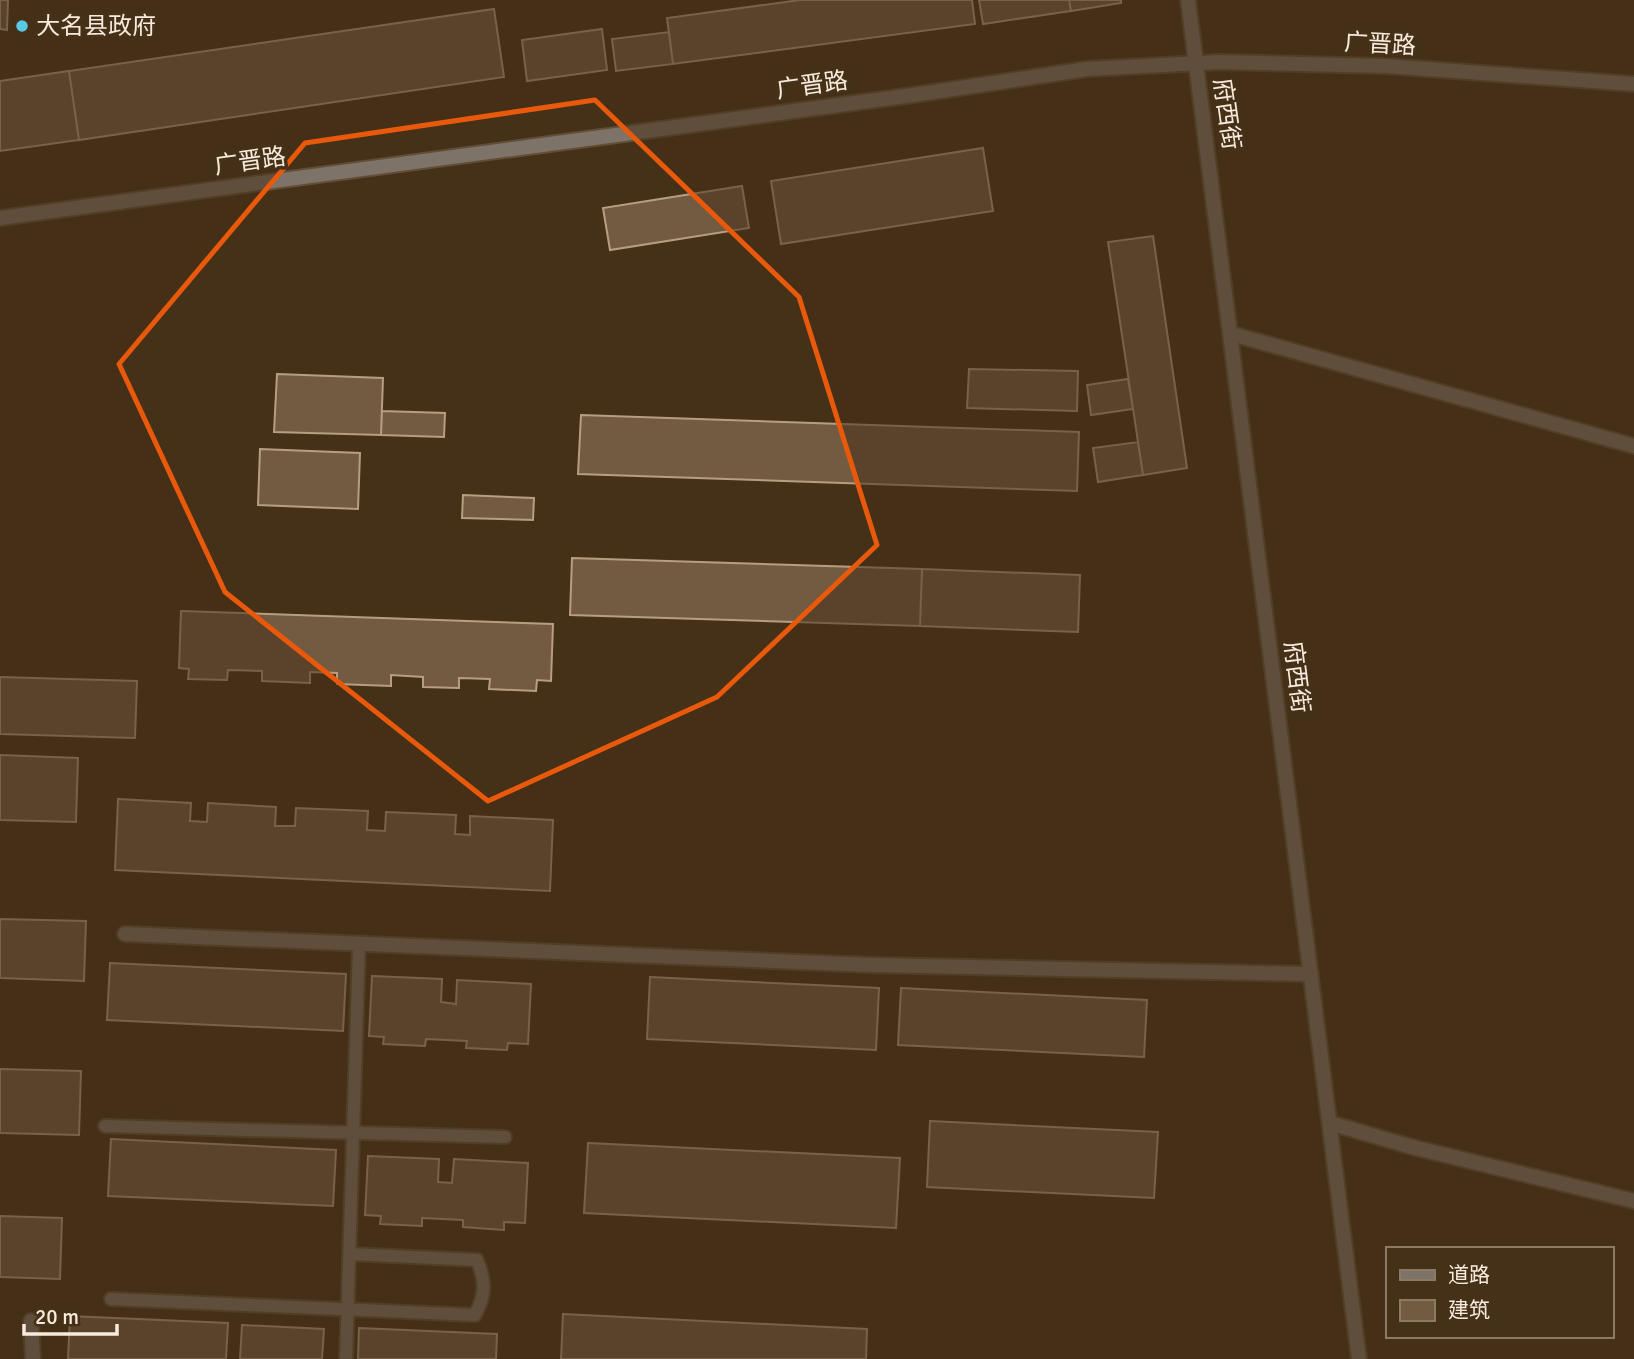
<svg xmlns="http://www.w3.org/2000/svg" width="1634" height="1359" font-family="Signika,'Noto Sans SC',sans-serif">
	<style>
		.building { fill: #735b42; stroke: #b79e83; stroke-width: 2 }
		.lines { fill: none; stroke-linecap: round; stroke-linejoin: round }
		.service-casing { stroke: #624e37; stroke-width: 16 }
		.minor-casing { stroke: #624e37; stroke-width: 18 }
		.tertiary-casing { stroke: #624e37; stroke-width: 18 }
		.service { stroke: #7e7368; stroke-width: 12 }
		.minor { stroke: #7e7368; stroke-width: 14 }
		.tertiary { stroke: #7e7368; stroke-width: 14 }
		.marked { fill: none; stroke: #e8590c; stroke-width: 5; stroke-linejoin: round }
		.poi-dot { fill: #5ac8e5; stroke: #453018; stroke-width: 2.5 }
		.labels { text-anchor: middle; stroke-width: 7; stroke-linejoin: round; paint-order: stroke }
		.poi-label { font-size: 24px; fill: #f8eadc; stroke: #453018; text-anchor: start }
		.street-label { font-size: 24px; fill: #f8eadc; stroke: #453018 }
	</style>
	<rect width="100%" height="100%" fill="#453018"/>
	<!-- building -->
	<path class="building" d="M0,0H8L7,30L0,29Z
		M800,0H972L975,24L673,64L667,18Z
		M979,0H1069L1071,11L983,24Z
		M1069,0H1121V3L1071,11Z
		M494,9L504,77L79,140L69,71Z
		M602,29L607,70L527,81L522,40Z
		M669,32L673,64L616,71L612,39Z
		M69,71L79,140L0,151V81Z
		M983,148L993,211L781,244L771,181Z
		M742,186L749,228L610,250L603,208Z
		M1153,236L1187,468L1143,475L1108,242Z
		M969,369L1078,371L1077,411L967,408Z
		M277,374L383,378L381,435L274,432Z
		M1128,379L1133,409L1091,415L1087,385Z
		M382,411L445,413L444,437L381,435Z
		M581,415L1079,432L1077,491L578,474Z
		M1138,442L1143,475L1098,482L1093,448Z
		M260,449L360,453L358,509L258,505Z
		M463,495L534,498L533,520L462,518Z
		M572,558L922,569L920,626L570,615Z
		M922,569L1080,575L1078,632L920,626Z
		M181,611L553,624L551,681L537,680L536,691L489,689L490,679L459,678V688L423,687V677L391,675V686L337,684V673L310,672V683L262,681V671L228,670L227,680L188,679L189,669L179,668Z
		M0,677L137,681L135,738L0,734Z
		M0,755L78,758L76,822L0,820Z
		M118,799L191,803L190,821L207,822L208,803L276,807L275,826H295L296,808L368,811L367,830L385,831L386,812L456,815L455,834L470,835V816L553,820L550,891L115,870Z
		M0,919L86,921L84,981L0,978Z
		M110,963L346,974L343,1031L107,1020Z
		M372,976L442,979L441,1002L456,1004L457,980L531,984L528,1044L508,1043L507,1050L466,1048L467,1041L426,1039L425,1046L383,1044L384,1037L369,1036Z
		M650,977L879,988L876,1050L647,1039Z
		M901,988L1147,1000L1144,1057L898,1045Z
		M0,1069L81,1071L79,1135L0,1133Z
		M930,1121L1158,1132L1154,1198L927,1187Z
		M111,1139L336,1150L333,1206L108,1196Z
		M588,1143L900,1158L896,1228L584,1213Z
		M368,1156L439,1159L438,1182L452,1183L454,1159L528,1163L525,1223L504,1222V1230L463,1227V1220L422,1218V1226L380,1224L381,1216L365,1215Z
		M0,1216L62,1218L60,1279L0,1277Z
		M563,1314L867,1329L866,1359H561Z
		M70,1316L228,1323L226,1359H68Z
		M242,1325L324,1329L322,1359H240Z
		M359,1328L497,1334L496,1359H358Z"/>
	<g class="lines">
		<defs>
			<path id="service" d="M105,1126L505,1137
				M111,1299L475,1315C486,1294 486,1282 477,1260L350,1254
				M346,1359L359,945"/>
			<path id="minor" d="M1232,334L1634,446
				M125,934L872,965L1311,974
				M1330,1123L1412,1147L1634,1201
				M31,1321L33,1359"/>
			<path id="tertiary" d="M1188,0L1359,1359
				M0,218L913,95L1087,69L1219,62L1386,66L1634,84"/>
		</defs>
		<!-- service casing -->
		<use href="#service" class="service-casing"/>
		<!-- minor casing -->
		<use href="#minor" class="minor-casing"/>
		<!-- tertiary casing -->
		<use href="#tertiary" class="tertiary-casing"/>
		<!-- service -->
		<use href="#service" class="service"/>
		<!-- minor -->
		<use href="#minor" class="minor"/>
		<!-- tertiary -->
		<use href="#tertiary" class="tertiary"/>
	</g>
	<!-- marked area -->
	<path d="M0 0H1634V1359H0ZM595,100L799,297L877,545L717,697L488,801L225,592L119,364L305,143Z" fill="#453018" fill-opacity=".55" fill-rule="evenodd"/>
	<path class="marked" d="M595,100L799,297L877,545L717,697L488,801L225,592L119,364L305,143Z"/>
	<!-- markers -->
	<circle class="poi-dot" cx="22" cy="26" r="7"/>
	<g class="labels">
		<!-- poi labels -->
		<g class="poi-label">
			<text x="36" y="34">大名县政府</text>
		</g>
		<!-- street labels -->
		<g class="street-label">
			<text transform="translate(1380 44) rotate(3)" y="8">广晋路</text>
			<text transform="translate(812 85) rotate(-8)" y="8">广晋路</text>
			<text transform="translate(1227 114) rotate(82)" y="8">府西街</text>
			<text transform="translate(250 161) rotate(-8)" y="8">广晋路</text>
			<text transform="translate(1297 677) rotate(83)" y="8">府西街</text>
		</g>
	</g>
	<!-- legend -->
	<rect x="1386" y="1247" width="228" height="91" fill="#453018" stroke="#8d7a66" stroke-width="2"/>
	<rect x="1400" y="1270" width="35" height="10" fill="#7e7368" stroke="#8d7a66" stroke-width="2"/>
	<text x="1448" y="1282" font-size="21" fill="#f8eadc">道路</text>
	<rect x="1400" y="1300" width="35" height="21" fill="#735b42" stroke="#8d7a66" stroke-width="2"/>
	<text x="1448" y="1317" font-size="21" fill="#f8eadc">建筑</text>
	<!-- scale -->
	<path d="M24 1324v10h93v-10" fill="none" stroke="#f8eadc" stroke-width="3.5"/>
	<text x="35" y="1324" font-size="21" fill="#f8eadc" stroke="#453018" stroke-width="5" paint-order="stroke">20 m</text>
</svg>
